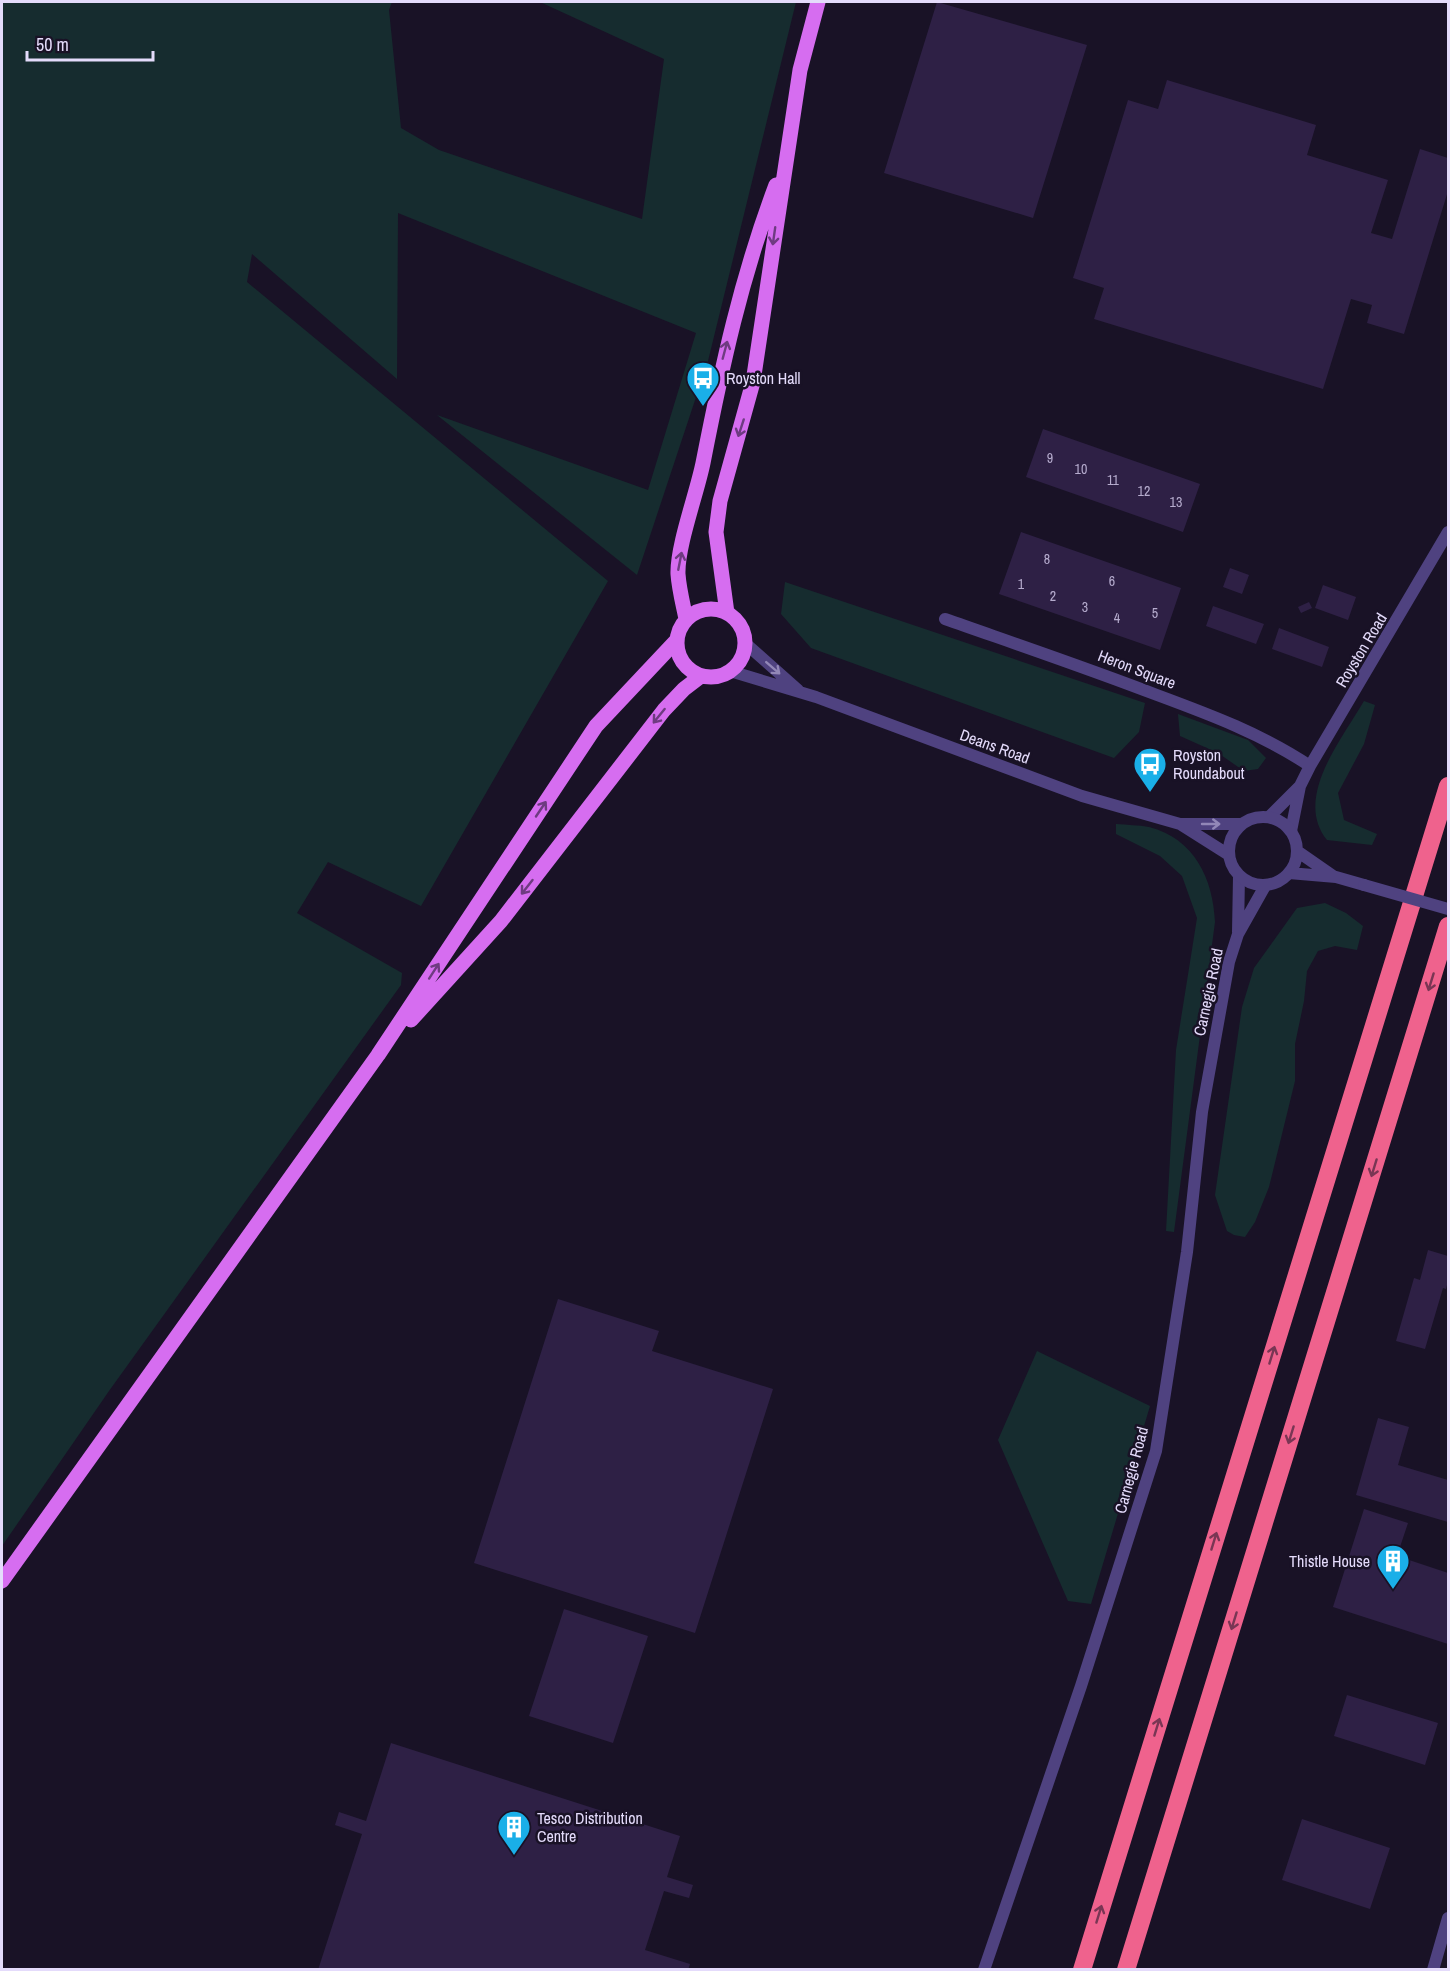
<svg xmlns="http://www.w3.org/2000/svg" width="1450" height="1971" font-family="'Archivo Narrow',sans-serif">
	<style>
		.green { fill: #162c2f }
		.building { fill: #2e2045 }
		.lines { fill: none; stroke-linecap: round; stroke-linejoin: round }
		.minor { stroke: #4f4280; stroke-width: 12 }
		.tertiary { stroke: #4f4280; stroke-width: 12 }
		.primary { stroke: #d66df0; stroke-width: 15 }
		.motorway { stroke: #ef628d; stroke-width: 18 }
		.tertiary-bridge { stroke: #4f4280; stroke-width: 12 }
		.oneway { stroke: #6e3b81 }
		.oneway2 { stroke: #9287b7 }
		.oneway3 { stroke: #793654 }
		.labels { text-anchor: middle; stroke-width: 5; stroke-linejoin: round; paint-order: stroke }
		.number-label { font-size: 14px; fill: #b6acce }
		.poi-label { font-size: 16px; fill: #e4dbfb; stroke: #191226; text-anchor: start }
		.street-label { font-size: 16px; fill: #e4dbfb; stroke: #191226 }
	</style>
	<rect width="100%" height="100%" fill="#191226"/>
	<!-- green -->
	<path class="green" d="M2,2H392L389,10L401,128L439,150L642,219L664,59L540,2H796L708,361L637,575L437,415L648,490L696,333L398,213L397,379L252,254L247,282L608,581L421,906L328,862L297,913L402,973L401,985L109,1391L2,1546Z
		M785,582L1145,703L1139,732L1114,758L811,648L781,614Z
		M1364,701L1375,705L1364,744L1338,793L1344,820L1377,834L1372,845L1327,840C1293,798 1342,739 1364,701Z
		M1178,714L1248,740L1266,758L1258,769L1244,771L1218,753L1180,736Z
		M1116,824C1127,825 1138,825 1149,827C1195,839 1213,879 1215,922L1174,1232L1166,1231L1176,1050L1197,918L1182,876L1160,856L1116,834Z
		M1325,903L1346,913L1363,926L1357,950L1335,946L1318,951L1307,971L1304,1001L1295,1044V1081L1269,1187L1255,1222L1245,1237L1234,1235L1227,1231L1215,1195L1242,1007L1254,968L1297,908Z
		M1037,1351L1150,1406L1091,1604L1068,1601L998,1440Z"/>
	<!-- building -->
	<path class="building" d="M937,2L1087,45L1033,218L884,173Z
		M1167,80L1316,125L1307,155L1388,180L1371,233L1392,239L1420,149L1448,158V191L1404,334L1367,323L1372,305L1351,299L1323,389L1094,319L1104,288L1073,278L1128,100L1158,109Z
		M1043,429L1200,484L1183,532L1026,477Z
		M1021,532L1181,588L1160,650L999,594Z
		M1230,568L1249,575L1242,594L1223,587Z
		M1323,585L1356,597L1348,620L1315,608Z
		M1309,602L1312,608L1301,613L1298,607Z
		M1213,606L1264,624L1256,644L1206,626Z
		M1279,628L1329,647L1322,667L1272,649Z
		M1428,1250L1448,1256V1281L1446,1289L1443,1288L1425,1349L1396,1341L1414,1278L1420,1280Z
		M558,1299L659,1331L652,1351L773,1389L695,1633L474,1563Z
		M1378,1418L1409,1427L1398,1465L1448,1480V1522L1356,1495Z
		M1364,1509L1408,1523L1397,1556L1448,1573V1644L1333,1607Z
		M564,1609L648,1636L613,1743L529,1716Z
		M1347,1695L1438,1723L1425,1765L1334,1736Z
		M391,1743L680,1836L667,1877L693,1885L689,1898L664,1891L645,1950L690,1964L688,1970H318L362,1834L335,1825L339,1812L366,1821Z
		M1302,1819L1390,1848L1370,1909L1282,1880Z"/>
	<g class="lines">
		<!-- minor -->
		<path class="minor" d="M945,619C1016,644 1087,668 1157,695C1211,715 1262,734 1310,766
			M1269,817L1300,786
			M1291,831L1300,786L1310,766L1448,532
			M1238,932L1239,876
			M984,1970L1081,1686L1156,1451L1187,1252L1202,1112L1229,962L1238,934L1265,886
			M1433,1970L1448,1918"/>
		<!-- tertiary -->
		<path class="tertiary" d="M745,643L798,690
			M730,671L816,697L1082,796L1180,824H1242
			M1229 851a34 34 0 1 1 68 0a34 34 0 1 1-68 0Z
			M1180,824L1229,855
			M1297,851L1333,876
			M1289,873L1336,877L1364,885"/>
		<!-- primary -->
		<path class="primary" d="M677 643a34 34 0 1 1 68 0a34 34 0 1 1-68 0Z
			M727,613L716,532L720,501L753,382L800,70L818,2
			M686,619C683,604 679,589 678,574C677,546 697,493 703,463C722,366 741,278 776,185
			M411,1020L501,921L664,710L684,689L701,676
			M2,1581L378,1055L596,726L676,641"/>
		<!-- motorway -->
		<path class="motorway" d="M1082,1970L1448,786
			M1126,1970L1448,926"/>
		<!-- tertiary-bridge -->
		<path class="tertiary-bridge" d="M1364,885L1448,909"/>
	</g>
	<!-- one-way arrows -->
	<defs><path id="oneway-shaft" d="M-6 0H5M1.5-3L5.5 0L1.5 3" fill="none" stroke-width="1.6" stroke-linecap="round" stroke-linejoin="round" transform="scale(1.5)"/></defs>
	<g class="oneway">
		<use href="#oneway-shaft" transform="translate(774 236) rotate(98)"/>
		<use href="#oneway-shaft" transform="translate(725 350) rotate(-75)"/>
		<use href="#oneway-shaft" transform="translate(741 428) rotate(108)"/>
		<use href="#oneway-shaft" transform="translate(680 561) rotate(-79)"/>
		<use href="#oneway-shaft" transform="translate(659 716) rotate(129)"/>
		<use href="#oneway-shaft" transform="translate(541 809) rotate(-56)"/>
		<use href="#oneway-shaft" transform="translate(527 887) rotate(128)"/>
		<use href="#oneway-shaft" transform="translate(434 971) rotate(-57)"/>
	</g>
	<g class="oneway2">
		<use href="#oneway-shaft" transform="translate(773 668) rotate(41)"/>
		<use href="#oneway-shaft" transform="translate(1211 824)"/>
	</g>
	<g class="oneway3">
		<use href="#oneway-shaft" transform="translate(1431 982) rotate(107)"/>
		<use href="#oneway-shaft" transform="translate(1374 1168) rotate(107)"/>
		<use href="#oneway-shaft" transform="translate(1272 1355) rotate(-73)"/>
		<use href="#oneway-shaft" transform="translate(1291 1435) rotate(107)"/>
		<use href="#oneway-shaft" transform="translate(1214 1541) rotate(-73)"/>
		<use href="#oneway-shaft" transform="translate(1234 1621) rotate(107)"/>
		<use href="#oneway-shaft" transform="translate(1157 1727) rotate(-73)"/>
		<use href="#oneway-shaft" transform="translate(1099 1914) rotate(-73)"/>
	</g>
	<!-- icons -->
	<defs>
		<symbol id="bus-pin" viewBox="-11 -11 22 30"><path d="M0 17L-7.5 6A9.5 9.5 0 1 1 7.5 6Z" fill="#1aafe8" stroke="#191226"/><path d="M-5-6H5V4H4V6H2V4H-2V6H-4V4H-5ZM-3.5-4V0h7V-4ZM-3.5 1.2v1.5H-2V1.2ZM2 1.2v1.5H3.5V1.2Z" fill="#fff"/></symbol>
		<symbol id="building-pin" viewBox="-11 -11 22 30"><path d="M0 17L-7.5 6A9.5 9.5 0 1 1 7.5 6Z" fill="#1aafe8" stroke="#191226"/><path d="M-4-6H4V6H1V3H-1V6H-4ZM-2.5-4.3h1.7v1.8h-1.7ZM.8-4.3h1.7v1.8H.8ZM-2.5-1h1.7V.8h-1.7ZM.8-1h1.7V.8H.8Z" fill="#fff"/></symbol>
	</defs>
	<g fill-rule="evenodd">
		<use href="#bus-pin" x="684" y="359" width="38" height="52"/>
		<use href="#bus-pin" x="1131" y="745" width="38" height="52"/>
		<use href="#building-pin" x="1374" y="1542" width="38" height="52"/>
		<use href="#building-pin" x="495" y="1808" width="38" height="52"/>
	</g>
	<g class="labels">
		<!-- number labels -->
		<g class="number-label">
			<text x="1050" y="463">9</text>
			<text x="1081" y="474">10</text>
			<text x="1113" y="485">11</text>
			<text x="1144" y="496">12</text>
			<text x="1176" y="507">13</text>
			<text x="1047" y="564">8</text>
			<text x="1112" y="586">6</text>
			<text x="1021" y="589">1</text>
			<text x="1053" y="601">2</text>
			<text x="1085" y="612">3</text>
			<text x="1155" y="618">5</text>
			<text x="1117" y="623">4</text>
		</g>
		<!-- poi labels -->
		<g class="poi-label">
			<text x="726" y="384">Royston Hall</text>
			<text x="1173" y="761">Royston<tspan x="1173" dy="18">Roundabout</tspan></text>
			<text x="1370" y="1567" text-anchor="end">Thistle House</text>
			<text x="537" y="1824">Tesco Distribution<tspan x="537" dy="18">Centre</tspan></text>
		</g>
		<!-- street labels -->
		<g class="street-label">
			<text transform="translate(1361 650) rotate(-59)" y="6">Royston Road</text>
			<text transform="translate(1137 669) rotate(21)" y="6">Heron Square</text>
			<text transform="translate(995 746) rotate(20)" y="6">Deans Road</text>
			<text transform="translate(1208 992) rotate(-78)" y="6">Carnegie Road</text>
			<text transform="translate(1131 1470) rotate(-75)" y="6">Carnegie Road</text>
		</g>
	</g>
	<!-- border -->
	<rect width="1450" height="1971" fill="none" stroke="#e4dbfb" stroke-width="6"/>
	<!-- scale -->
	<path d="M27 51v9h126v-9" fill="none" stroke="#e4dbfb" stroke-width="3"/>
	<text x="36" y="51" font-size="18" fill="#e4dbfb" stroke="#191226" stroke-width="4.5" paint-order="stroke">50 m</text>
</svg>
